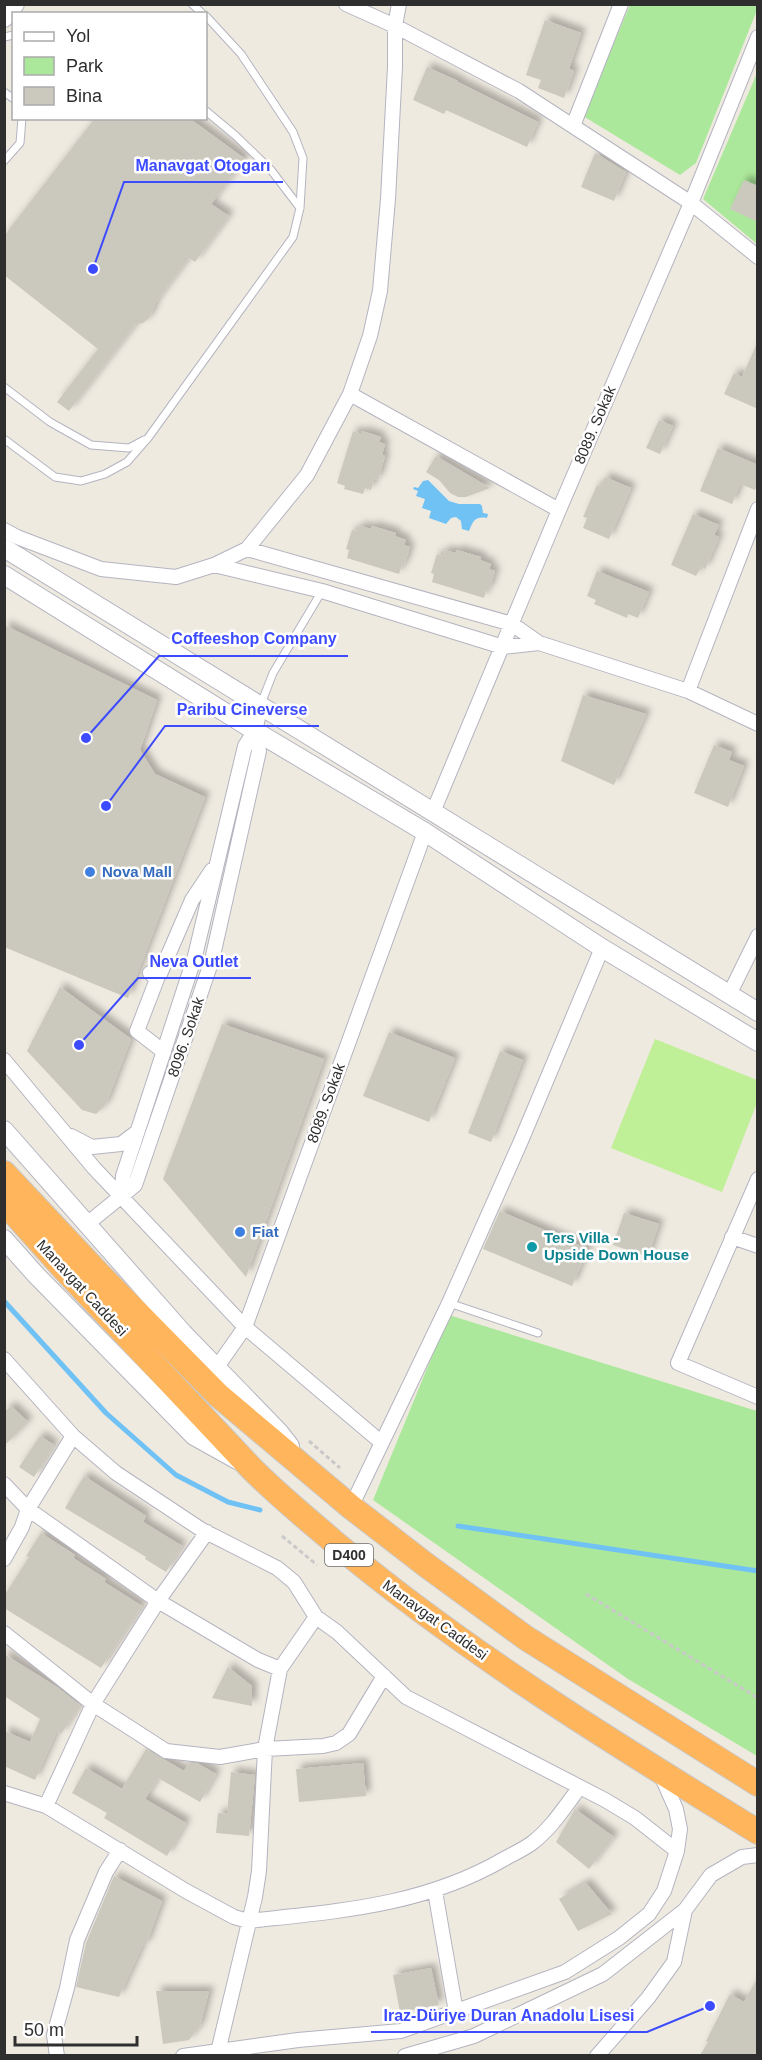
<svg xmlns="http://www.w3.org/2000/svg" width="762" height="2060" font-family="Arial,sans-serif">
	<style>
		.green { fill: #ace89b }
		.pitch { fill: #bfef96 }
		.water { fill: #70c2f5 }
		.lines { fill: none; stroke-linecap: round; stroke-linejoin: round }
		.stream { stroke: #70c2f5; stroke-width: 5 }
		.building { fill: #cbc8be; filter: url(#shadow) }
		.lane-casing { stroke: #b4b4c1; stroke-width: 9 }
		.street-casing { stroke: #b4b4c1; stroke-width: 16 }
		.secondary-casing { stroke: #b4b4c1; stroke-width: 20 }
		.highway-casing { stroke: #c9c9c9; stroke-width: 26 }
		.path { stroke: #c9c9c9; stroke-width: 3; stroke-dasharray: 4.5 3; stroke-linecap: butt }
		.lane { stroke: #fff; stroke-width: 7 }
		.street { stroke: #fff; stroke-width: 14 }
		.secondary { stroke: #fff; stroke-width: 18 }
		.highway { stroke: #ffb55b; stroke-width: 24 }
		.shop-dot { fill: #3f7fe0; stroke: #fff; stroke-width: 2 }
		.culture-dot { fill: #0f9aa8; stroke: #fff; stroke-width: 2 }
		.labels { text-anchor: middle; stroke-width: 5; stroke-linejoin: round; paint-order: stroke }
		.shield { fill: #fff; stroke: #6d6d6d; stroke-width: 1.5 }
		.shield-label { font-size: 14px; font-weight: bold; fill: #2e2e2e }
		.street-label { font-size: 15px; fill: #2e2e2e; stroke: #fff }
		.shop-label { font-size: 15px; font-weight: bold; fill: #366cbe; stroke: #fff; text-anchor: start }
		.culture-label { font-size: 15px; font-weight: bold; fill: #0d838f; stroke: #fff; text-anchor: start }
		.leader { fill: none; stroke: #3d4bff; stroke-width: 2 }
		.callout-dot { fill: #3d4bff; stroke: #fff; stroke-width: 2 }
		.callout-label { font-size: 16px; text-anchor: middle; font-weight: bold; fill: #3d4bff; stroke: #fff; stroke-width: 5; stroke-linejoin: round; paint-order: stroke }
	</style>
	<defs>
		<filter id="shadow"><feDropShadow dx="5" dy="-5" stdDeviation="3" flood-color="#0004"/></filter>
	</defs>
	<rect width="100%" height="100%" fill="#efeae0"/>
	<!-- green -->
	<path class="green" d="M630,5H757V10L696,163L680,175L583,116Z
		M757,73V244L703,199Z
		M449,1315L757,1411V1756L628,1679L373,1500Z"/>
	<!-- pitch -->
	<path class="pitch" d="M655,1039L757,1080V1103L722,1192L611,1148Z"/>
	<!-- water -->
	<path class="water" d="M428,480L449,501L459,504H480L482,506L483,513L488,514L487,518C475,516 473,521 469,531L462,529L461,521L456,517L451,518L446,524L429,518L431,511L422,508L425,499L416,496L418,491L413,489L414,487L418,488L423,481Z"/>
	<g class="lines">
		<!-- stream -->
		<path class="stream" d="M4,1301L106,1413L176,1475L228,1502L260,1510
			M458,1526L758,1571"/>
	</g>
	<!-- building -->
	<path class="building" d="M545,20L581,33L569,69L574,71L564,98L538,88L541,80L526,75Z
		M427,67L458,81V82L538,122L527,147L446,110L444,114L413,100Z
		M95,118H189L245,159L211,204L229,216L195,262L189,258L156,302L149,318L143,323L136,324L69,411L57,402L98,349L4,275V236Z
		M595,153L626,172L614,201L581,187Z
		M744,180L758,186V222L730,209Z
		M758,341V409L724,394L734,373L742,377Z
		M659,420L673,426L660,454L646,448Z
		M353,431L361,434L362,431L381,437L379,442L385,444L382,455L385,456L378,480L374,479L371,490L365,488L363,494L344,489L345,486L337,483Z
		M718,448L758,465V483L755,490L740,484L732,504L700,491Z
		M436,456L490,488L466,497H458L450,493L439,480L426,472Z
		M605,477L631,488L609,539L583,528L587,518L583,517L597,485L601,487Z
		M693,514L719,525L714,535L719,537L705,569L701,567L696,576L671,565Z
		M360,526L371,529L372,526L396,533L395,536L406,540L404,545L410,547L404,566L402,565L399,574L347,558L349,550L346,549L352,530L358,531Z
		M444,550L456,553L457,550L481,557L480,560L491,564L489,569L495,571L489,590H486L484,598L432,582L434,574L431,573L437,554L443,556Z
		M597,571L649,592L638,618L628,614L627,618L594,604L596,600L587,596Z
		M4,625L157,700L140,750L155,774L205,797L128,998L4,947Z
		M583,695L646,714L614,785L561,761Z
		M714,745L732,752L729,760L744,766L728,807L694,793Z
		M60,987L131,1039L106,1104L96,1114L82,1110L27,1051Z
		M222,1024L324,1059L246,1277L163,1179Z
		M389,1032L455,1058L429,1122L363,1096Z
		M500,1051L523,1060L491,1142L468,1133Z
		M500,1211L588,1249L572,1286L483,1249Z
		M624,1213L659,1224L648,1257L613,1245Z
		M11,1406L28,1422L4,1446V1412Z
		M40,1436L54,1445L34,1477L19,1467Z
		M84,1476L146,1516L143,1522L182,1546L166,1572L145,1559L146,1557L65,1508Z
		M41,1533L75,1555L73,1558L106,1579L104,1582L142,1606L101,1668L4,1608V1596L29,1557L26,1556Z
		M4,1654L57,1687L80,1705L61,1734L57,1731L35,1780L4,1766V1731L30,1742L40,1719L4,1696Z
		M228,1667L252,1686V1706L212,1698Z
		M146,1749L184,1771L189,1763H197L216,1774L200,1802L158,1778L145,1799L186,1823L167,1856L104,1818L107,1813L72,1793L86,1768L122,1789Z
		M363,1763L366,1796L299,1802L296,1769Z
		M231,1772L255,1775L249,1836L216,1833L218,1813L227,1814Z
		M575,1809L614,1837L589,1869L556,1842Z
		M114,1876L162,1901L146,1945L143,1944L119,1997L76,1987L86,1943Z
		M586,1883L612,1914L578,1931L559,1899Z
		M431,1968L439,2005L400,2012L393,1975Z
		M758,1977V2055H700L708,2042L706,2041L730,1994L744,2002Z
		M156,1991H209L200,2026L189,2040L163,2044Z"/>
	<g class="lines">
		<defs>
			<path id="lane" d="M192,4L203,14
				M4,37L14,35
				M4,92L14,99
				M206,111L236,136L271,170L300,208
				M4,161L20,143L22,118
				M4,387L50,422L91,445L129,448L144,440
				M4,439L55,477L81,481L105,474L127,462L148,438L293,237L300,208L303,158L293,132L241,54L206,16
				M261,704L273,673L322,591
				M449,1303L538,1333"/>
			<path id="street" d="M346,4L395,26L519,91L691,203L758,257
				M573,126L621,4
				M350,394L559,510
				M4,530L17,537L101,569L176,577L214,565L247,549L307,475L350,394L370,336L380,291L388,199L395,67V26L399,4
				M247,549L512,624L539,643L688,691L758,724
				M214,565L322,591L503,647L539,643
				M688,691L758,509
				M433,812L559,510L691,203L758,37
				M150,973L160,974L192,900L212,870
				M150,973L157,979L137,1031L164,1052
				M729,995L758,936
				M4,1060L94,1168L245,1327L382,1443
				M71,1136L92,1147L121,1144L137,1132
				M758,1179L678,1363L758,1397
				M122,1194L123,1176L195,956L245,746L255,731L261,705
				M87,1224L135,1185L212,960L259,751L255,731
				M732,1237L758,1246
				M4,1359L73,1436L116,1473L202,1530L277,1568L294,1582L316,1617L280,1669L265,1749L259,1871L255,1897L217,2056
				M217,1367L245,1327L425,832
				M4,1484L28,1509L158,1601L258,1660L280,1669
				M351,1507L449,1303L521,1141L602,948
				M4,1559L22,1527L28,1509L73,1436
				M316,1617L337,1632L406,1697L605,1800L635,1818L677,1851
				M4,1633L93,1704L166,1751L220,1757L265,1749L323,1746L336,1743L349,1734L384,1676
				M4,1793L46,1806L186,1891L234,1917L248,1921C339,1911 423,1906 504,1859C513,1854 524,1849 532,1843C552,1828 565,1806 580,1787
				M46,1806L93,1704L158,1601L207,1532
				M435,1891L456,2012
				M57,2056L54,2035L67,1988L77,1940L106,1872L120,1850
				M183,2056L298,2040L401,2031L565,1972L619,1938L649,1914L664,1891L677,1851L680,1829L676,1809L660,1773
				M405,2056L474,2036L603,1974L685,1910L711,1875L742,1857L758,1855
				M597,2056L648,1998L674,1962L685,1910"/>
			<path id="secondary" d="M4,18L15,4
				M4,548L758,1012
				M4,575L255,731L425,832L602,948L758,1042
				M4,1130L183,1333L279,1432L290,1446
				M4,1239L36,1275L194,1436L237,1460"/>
			<path id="highway" d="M4,1173L97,1272L218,1395L351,1507L426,1565L526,1638L758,1784
				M4,1202L64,1269L252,1469C278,1495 306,1518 334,1542C465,1652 612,1742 758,1832"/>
		</defs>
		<!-- lane casing -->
		<use href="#lane" class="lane-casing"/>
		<!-- street casing -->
		<use href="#street" class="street-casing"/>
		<!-- secondary casing -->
		<use href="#secondary" class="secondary-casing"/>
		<!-- highway casing -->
		<use href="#highway" class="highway-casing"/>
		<!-- path -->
		<path class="path" d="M309,1441L340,1468
			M282,1536L317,1565
			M586,1594L758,1698"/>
		<!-- lane -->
		<use href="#lane" class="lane"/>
		<!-- street -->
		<use href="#street" class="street"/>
		<!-- secondary -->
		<use href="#secondary" class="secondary"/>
		<!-- highway -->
		<use href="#highway" class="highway"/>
	</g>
	<!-- markers -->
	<g class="shop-dot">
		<circle cx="90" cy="872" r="6"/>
		<circle cx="240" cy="1232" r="6"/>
	</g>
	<circle class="culture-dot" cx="532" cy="1247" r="6"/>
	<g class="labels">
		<!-- shield labels -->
		<rect class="shield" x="325" y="1544" width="48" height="22" rx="4.5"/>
		<g class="shield-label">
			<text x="349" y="1560">D400</text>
		</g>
		<!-- street labels -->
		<g class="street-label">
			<text transform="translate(595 425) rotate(-67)" y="5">8089. Sokak</text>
			<text transform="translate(186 1037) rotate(-71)" y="5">8096. Sokak</text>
			<text transform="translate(326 1103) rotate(-70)" y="5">8089. Sokak</text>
			<text transform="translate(82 1288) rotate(47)" y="5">Manavgat Caddesi</text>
			<text transform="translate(435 1620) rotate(36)" y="5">Manavgat Caddesi</text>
		</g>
		<!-- shop labels -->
		<g class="shop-label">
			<text x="102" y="877">Nova Mall</text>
			<text x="252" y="1237">Fiat</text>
		</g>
		<!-- culture labels -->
		<g class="culture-label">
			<text x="544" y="1243">Ters Villa -<tspan x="544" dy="17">Upside Down House</tspan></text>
		</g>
	</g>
	<!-- callouts -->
	<path class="leader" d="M93 269L124 182H283M86 738L159 656H348M106 806L165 726H319M79 1045L138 978H251M710 2006L647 2032H371"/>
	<g class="callout-dot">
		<circle cx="93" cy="269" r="6"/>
		<circle cx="86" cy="738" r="6"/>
		<circle cx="106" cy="806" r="6"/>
		<circle cx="79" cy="1045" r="6"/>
		<circle cx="710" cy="2006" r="6"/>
	</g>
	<g class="callout-label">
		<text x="203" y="171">Manavgat Otogarı</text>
		<text x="254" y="644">Coffeeshop Company</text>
		<text x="242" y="715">Paribu Cineverse</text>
		<text x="194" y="967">Neva Outlet</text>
		<text x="509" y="2021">Iraz-Düriye Duran Anadolu Lisesi</text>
	</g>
	<!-- border -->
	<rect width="762" height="2060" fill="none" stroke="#2e2e2e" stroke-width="12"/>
	<!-- legend -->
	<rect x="12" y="12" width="195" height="108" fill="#ffffff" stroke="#ababab" stroke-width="1.5"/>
	<rect x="24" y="32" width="30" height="9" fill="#ffffff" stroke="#ababab" stroke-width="1.5"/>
	<text x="66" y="42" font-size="18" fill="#2e2e2e">Yol</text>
	<rect x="24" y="57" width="30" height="18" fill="#ace89b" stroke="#ababab" stroke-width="1.5"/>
	<text x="66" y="72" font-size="18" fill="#2e2e2e">Park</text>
	<rect x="24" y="87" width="30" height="18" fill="#cbc8be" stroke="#ababab" stroke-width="1.5"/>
	<text x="66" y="102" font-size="18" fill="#2e2e2e">Bina</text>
	<!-- scale -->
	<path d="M15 2036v9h122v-9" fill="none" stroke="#2e2e2e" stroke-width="3"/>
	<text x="24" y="2036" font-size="18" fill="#2e2e2e" stroke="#ffffff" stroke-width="4.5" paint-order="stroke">50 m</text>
</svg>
